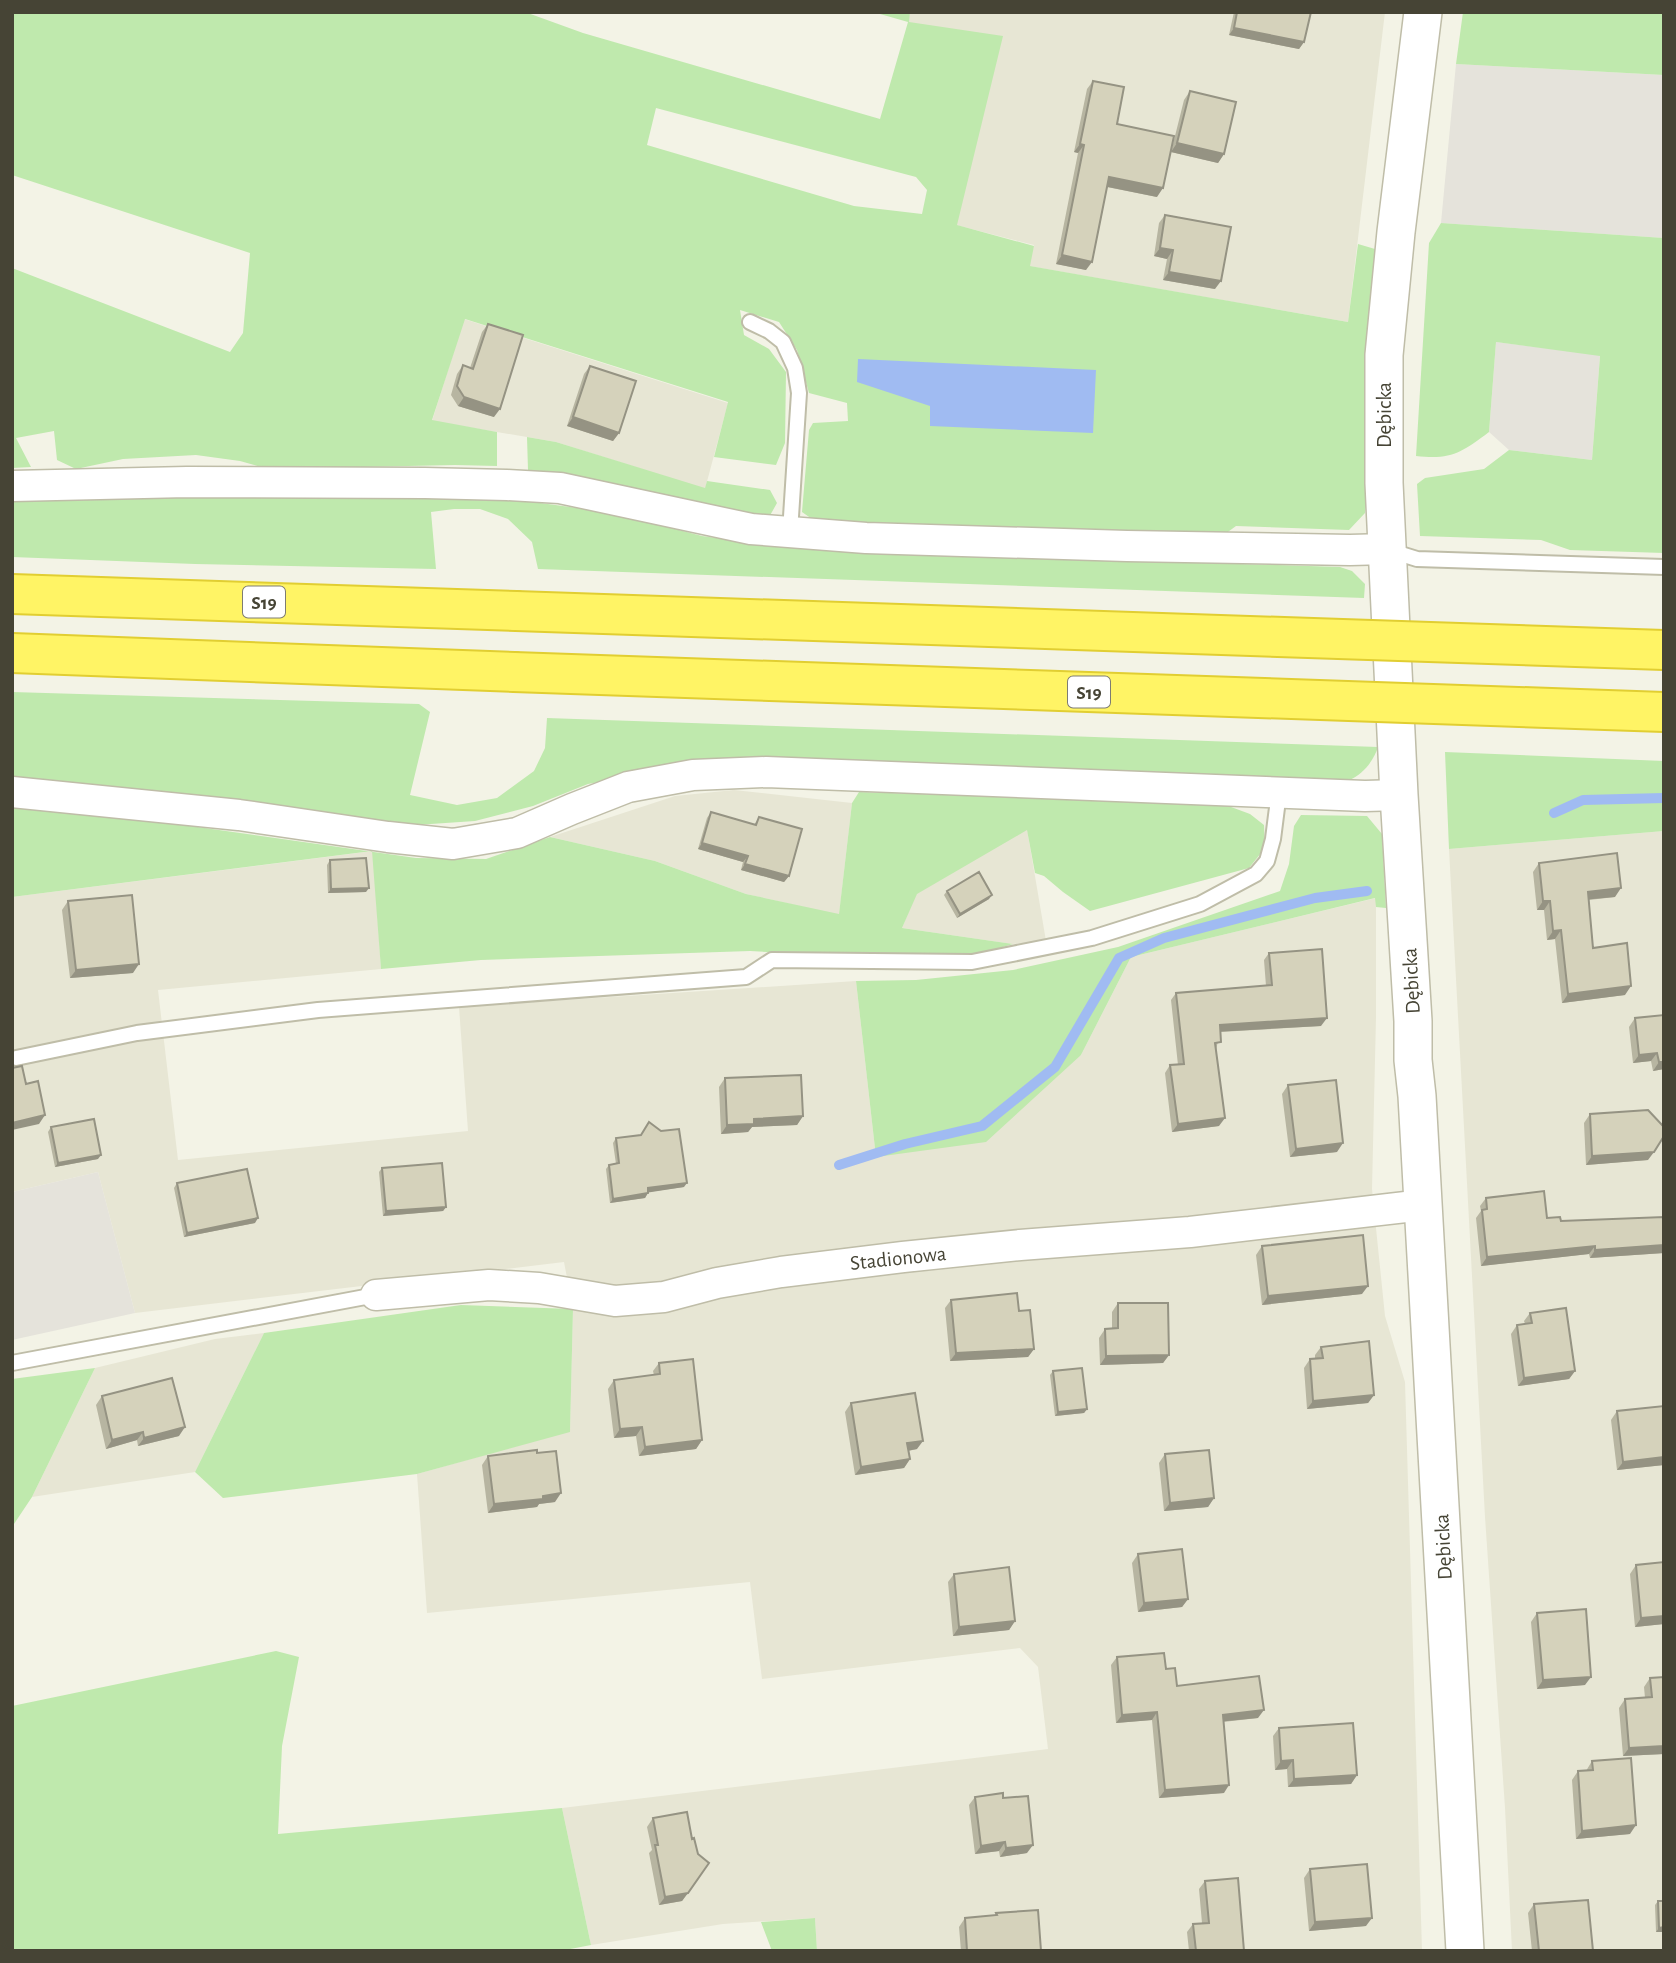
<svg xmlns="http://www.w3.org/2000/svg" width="1676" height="1963" font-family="'Alegreya Sans',sans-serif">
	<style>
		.residential { fill: #e7e6d4 }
		.industrial { fill: #e5e3db }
		.green { fill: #bfe9ad; fill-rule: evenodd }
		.water { fill: #a0bbf2 }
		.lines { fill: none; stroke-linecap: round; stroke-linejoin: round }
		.stream { stroke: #a0bbf2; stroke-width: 10 }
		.service-casing { stroke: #bfbda8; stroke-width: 18 }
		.minor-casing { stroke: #bfbda8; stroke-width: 33 }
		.tertiary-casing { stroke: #bfbda8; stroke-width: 40 }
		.motorway-casing { stroke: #e1ce32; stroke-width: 42 }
		.service { stroke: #fff; stroke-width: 14 }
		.minor { stroke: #fff; stroke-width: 30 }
		.tertiary { stroke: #fff; stroke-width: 37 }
		.motorway { stroke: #fff465; stroke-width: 38 }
		.motorway-bridge-casing { stroke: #e1ce32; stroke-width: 42; stroke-linecap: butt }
		.motorway-bridge { stroke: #fff465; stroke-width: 38 }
		.wall { fill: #b7b5a1 }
		.shaded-wall { fill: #959383 }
		.building { fill: #d5d2bb; stroke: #959383; stroke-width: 2 }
		.labels { text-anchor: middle; stroke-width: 5; stroke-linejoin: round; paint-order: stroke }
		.shield { fill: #fff; stroke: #7e7c72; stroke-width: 2 }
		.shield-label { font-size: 19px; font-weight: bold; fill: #464435 }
		.street-label { font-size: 21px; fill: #464435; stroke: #fff }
	</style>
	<rect width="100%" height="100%" fill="#f3f3e6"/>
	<!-- residential -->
	<path class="residential" d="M910,12H1385L1348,322L1029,266L1034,245L956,225L958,217L908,22Z
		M464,319L728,403L705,489L556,442L432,421Z
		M734,790L852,803L839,915L746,894L655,861L550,837L675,796Z
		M1027,829L1046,941L1013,944L902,928L916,894Z
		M1664,831V1951H1512L1505,1808L1485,1517L1449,849Z
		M373,851L381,969L158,990L178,1160L468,1131L459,1007L856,981L876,1157L1081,1055L1131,957L1376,898V1017L1372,1189L1385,1316L1405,1382L1422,1951H817L815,1918L723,1924L591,1945L562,1808L1048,1749L1038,1667L1020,1648L762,1679L750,1582L427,1613L417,1474L570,1431L573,1309L564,1262L135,1313L98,1172L12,1192V897Z
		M264,1333L195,1472L32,1497L95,1368L215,1339Z"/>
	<!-- industrial -->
	<path class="industrial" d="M1456,64L1664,75V238L1441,223Z
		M1496,342L1600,355L1592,460L1509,450L1489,432Z
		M98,1172L135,1313L12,1340V1192Z"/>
	<!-- green -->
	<path class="green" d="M12,12H525L583,33L880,119L908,22L873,12H910L909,22L1003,36L957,225L1034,246L1030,266L1348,322L1358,244L1375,249L1366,390L1368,491L1365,513L1349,530L1236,526L1221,537L827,523L812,519L802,512L809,430L813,423L848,421L847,403L809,393L797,350L779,322L740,310L744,335L769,349L786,372L785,443L776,465L714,457L728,402L465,319L432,420L497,432V466L455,465L268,469L240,461L196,455L123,459L76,469L57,460L54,431L16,438L31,467L12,468V268L230,352L243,333L250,253L12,175ZM656,108L916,177L927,190L922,214L854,206L647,145Z
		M1463,12H1664V75L1456,64Z
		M1441,223L1664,238V553L1570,550L1541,540L1420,536L1417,484L1425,478L1484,469L1509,450L1592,460L1600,356L1496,342L1489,432C1461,453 1451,460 1416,456L1429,243Z
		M527,437L556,442L705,488L707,481L770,490L777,503L768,519L616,488L573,475L528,470Z
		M316,495L470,496L526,501L614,513L702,536L772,546L1018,557L1340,567L1352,571L1365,584L1364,598L538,569L532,542L508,519L480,509H454L431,512L436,569L195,564L12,557V498Z
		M12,692L419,704L430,712L410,795L457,805L497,798L534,771L545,748L547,718L1378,747C1374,760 1363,775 1349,780C1342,782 1333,782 1326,784L682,767L588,784L533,806L475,821L416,825L321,812L165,798L12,777Z
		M1445,752L1664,761V831L1449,849Z
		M859,792L1223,804L1250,814L1264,825L1265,848L1249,868L1090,911L1063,892L1044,876L1035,873L1027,830L917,894L902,928L1013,944L979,954L826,955L750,951L481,960L381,969L372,851L12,897V804L113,815L416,858L486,859L550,837L655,861L746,894L839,914L852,803Z
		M1301,815L1367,816L1382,834L1386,908L1376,907L1375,898L1131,957L1081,1055L986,1142L876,1157L856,981L916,980L1013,970L1118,947L1280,891L1289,864L1294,826Z
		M461,1305L573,1309L570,1432L417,1474L223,1498L195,1472L264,1333Z
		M95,1368L32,1497L12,1527V1379Z
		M276,1651L299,1657L282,1746L278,1834L562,1808L591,1945L560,1951H12V1706Z
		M815,1918L817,1951H772L761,1922Z"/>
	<!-- water -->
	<path class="water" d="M858,359L1096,370L1093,433L930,426V406L857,382Z"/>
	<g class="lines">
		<!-- stream -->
		<path class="stream" d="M1554,813L1583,800L1664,798
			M839,1165L905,1144L982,1126L1055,1067L1119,958L1164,938L1315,898L1367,891"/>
		<defs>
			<path id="service" d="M750,322L769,331L783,342L795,368L799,393L790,532
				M1388,550L1417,559L1664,567
				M16,1058L137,1033L318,1010L746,977L772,960L972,962L1092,938L1200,904L1256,874L1267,861L1273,839L1279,792
				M12,1363L376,1295"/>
			<path id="minor" d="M12,486L187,482L425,483L507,485L560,488L751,529L866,538L1127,546L1350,550L1387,549
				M12,792L239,815L388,837L453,844L517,833L572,809L628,787L693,775L766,772L1365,796L1399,795
				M376,1295L489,1285L539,1288L615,1301L664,1297L717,1283L781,1272L903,1257L1020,1245L1190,1232L1423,1205"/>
			<path id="tertiary" d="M1423,12L1396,232L1384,355V483L1399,795L1413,1021V1060L1417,1096L1465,1951"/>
			<path id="motorway" d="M12,594L516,611
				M12,653L514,672"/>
		</defs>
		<!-- service casing -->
		<use href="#service" class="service-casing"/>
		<!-- minor casing -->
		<use href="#minor" class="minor-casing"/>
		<!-- tertiary casing -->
		<use href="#tertiary" class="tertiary-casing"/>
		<!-- motorway casing -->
		<use href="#motorway" class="motorway-casing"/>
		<!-- service -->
		<use href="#service" class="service"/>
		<!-- minor -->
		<use href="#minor" class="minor"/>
		<!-- tertiary -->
		<use href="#tertiary" class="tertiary"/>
		<!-- motorway -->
		<use href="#motorway" class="motorway"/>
		<defs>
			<path id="motorway-bridge" d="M516,611L1664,650
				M514,672L1664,712"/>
		</defs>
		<!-- motorway-bridge casing -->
		<use href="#motorway-bridge" class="motorway-bridge-casing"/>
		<!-- motorway-bridge -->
		<use href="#motorway-bridge" class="motorway-bridge"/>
	</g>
	<!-- wall -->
	<path class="wall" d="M1234,12H1311L1304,42L1299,49L1229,35Z
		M1093,81L1157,197L1107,187L1086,270L1056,264L1078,153L1074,152L1087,89Z
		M1190,91L1224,154L1218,163L1171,152L1184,100Z
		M1165,215L1215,289L1163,280L1167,259L1154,256L1159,223Z
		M488,324L494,417L458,406L451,395L457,374L463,365L470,368L482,332Z
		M590,366L619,433L613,441L567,426L584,374Z
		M711,812L754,825L759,817L789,876L784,882L741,870L743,862L698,849L707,818Z
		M330,860L366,892L328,893L327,865Z
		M1539,863L1615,897L1589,900L1593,948L1625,995L1562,1003L1555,939L1547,940L1544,910H1537L1533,872Z
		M947,891L989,899L957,918L944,895Z
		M68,901L133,973L70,978L62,910Z
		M1269,953L1321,1026L1220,1032L1216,1050L1219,1126L1172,1132L1165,1073L1170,1065H1178L1171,1000L1176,993L1266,986L1264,960Z
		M1664,1015V1069L1653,1071L1651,1061L1633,1063L1629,1027L1635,1018Z
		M725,1078L803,1116L797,1125L752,1127L748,1132L721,1134L719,1087Z
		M1288,1085L1337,1152L1290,1157L1282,1094Z
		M1590,1114L1648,1160L1586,1165L1584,1123Z
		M51,1127L98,1159L55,1167L48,1132Z
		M616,1138L684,1187L648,1192L645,1198L610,1203L606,1169L609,1165L616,1164L613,1143Z
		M382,1168L446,1207L443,1211L383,1216L379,1172Z
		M177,1183L255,1223L184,1237L174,1188Z
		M1486,1198L1561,1221L1664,1217V1253L1590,1258L1589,1254L1481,1266L1476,1218L1481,1211L1480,1206Z
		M1262,1246L1362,1294L1262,1305L1256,1255Z
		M951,1300L1019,1311L1034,1349L1028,1357L950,1361L945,1308Z
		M1118,1303L1169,1355L1163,1363L1100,1365L1099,1338L1105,1329L1112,1328V1312Z
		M1530,1313L1575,1371L1569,1379L1518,1386L1511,1334L1517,1325L1525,1324L1524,1321Z
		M1321,1347L1374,1395L1368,1403L1307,1409L1304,1368L1310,1359H1315V1355Z
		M659,1363L702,1440L696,1449L639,1456L636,1436L614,1438L608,1389L614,1380L654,1375L653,1371Z
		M1053,1371L1087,1409L1084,1413L1055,1416L1050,1375Z
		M102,1396L179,1436L138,1446L137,1440L106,1449L96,1405Z
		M851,1403L917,1449L908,1451L910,1459L904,1468L855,1475L845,1412Z
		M1664,1406V1465L1617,1470L1611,1420L1617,1411Z
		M537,1453L555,1502L539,1504L537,1507L488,1513L482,1465L488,1456Z
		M1165,1454L1214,1498L1208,1507L1164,1511L1159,1463Z
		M1138,1554L1188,1599L1182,1607L1138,1612L1132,1563Z
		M1636,1565L1664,1624L1635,1627L1630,1574Z
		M954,1574L1015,1621L1009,1630L953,1636L948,1582Z
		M1537,1613L1585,1685L1537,1689L1531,1622Z
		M1117,1657L1166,1669L1177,1686L1258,1718L1223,1722L1224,1793L1159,1798L1152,1720L1116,1723L1111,1665Z
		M1664,1677V1754L1623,1756L1619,1708L1625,1699L1645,1698L1644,1687L1650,1678Z
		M1279,1728L1357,1775L1351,1784L1288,1787L1287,1769L1275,1770L1273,1736Z
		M1592,1761L1630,1834L1576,1839L1572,1780L1578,1771H1586Z
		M975,1797L1003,1798L1027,1853L1000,1857L999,1851L975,1854L969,1805Z
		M653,1818L692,1839L698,1854L709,1863L682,1901L659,1905L649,1853L652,1850L647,1827Z
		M1310,1869L1366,1926L1309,1931L1304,1878Z
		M1205,1881L1244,1951H1189L1187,1932L1193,1924L1202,1923L1199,1889Z
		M1658,1901H1664V1932H1656L1655,1905Z
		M1534,1904L1593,1951H1532L1528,1913Z
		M996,1913L1041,1951H961L959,1927L965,1918L994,1916Z"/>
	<!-- shaded-wall -->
	<path class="shaded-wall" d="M1234,28L1304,42L1299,49L1229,35Z
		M1177,143L1224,154L1218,163L1171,152Z
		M1080,144L1084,145L1078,153L1074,152Z
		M1109,177L1163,188L1157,197L1103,186Z
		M1160,248L1173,250L1167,259L1154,256Z
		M1062,255L1092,262L1086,270L1056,264Z
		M1169,272L1221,281L1215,289L1163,280Z
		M464,397L500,409L494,417L458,406Z
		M573,417L619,433L613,441L567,426Z
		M702,843L748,856L743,862L698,849Z
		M745,864L789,876L784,882L741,870Z
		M369,888L366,892L328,893L331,889Z
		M1621,888L1615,897L1582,900L1588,892Z
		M992,895L989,899L957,918L960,914Z
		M1543,901H1550L1544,910H1537Z
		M1561,930L1555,939L1547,940L1553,931Z
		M139,964L133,973L70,978L76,970Z
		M1631,986L1625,995L1562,1003L1568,994Z
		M1327,1018L1321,1026L1214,1032L1220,1025Z
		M1657,1053L1651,1061L1633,1063L1639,1055Z
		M1659,1062H1664V1069L1653,1071Z
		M45,1115L39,1124L12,1130V1123Z
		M803,1116L797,1125L752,1127L748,1132L721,1134L727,1125L754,1119Z
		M1225,1118L1219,1126L1172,1132L1178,1124Z
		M1343,1143L1337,1152L1290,1157L1296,1149Z
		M1654,1152L1648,1160L1586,1165L1592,1156Z
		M101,1155L98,1159L55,1167L58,1163Z
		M687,1183L684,1187L645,1193L648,1188Z
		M648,1193L645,1198L610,1203L613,1199Z
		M446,1207L443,1211L383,1216L386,1211Z
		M258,1218L255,1223L184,1237L187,1233Z
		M1664,1245V1253L1590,1258L1595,1250Z
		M1595,1246L1589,1254L1481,1266L1487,1257Z
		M1368,1286L1362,1294L1262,1305L1268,1296Z
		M1034,1349L1028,1357L950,1361L956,1353Z
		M1169,1355L1163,1363L1100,1365L1106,1356Z
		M1575,1371L1569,1379L1518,1386L1524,1378Z
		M1374,1395L1368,1403L1307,1409L1313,1401Z
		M1087,1409L1084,1413L1055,1416L1058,1412Z
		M185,1427L179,1436L138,1446L144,1438Z
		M642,1427L636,1436L614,1438L620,1429Z
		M143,1432L137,1440L106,1449L112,1440Z
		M702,1440L696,1449L639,1456L645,1447Z
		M923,1441L917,1449L901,1452L907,1443Z
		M1664,1457V1465L1617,1470L1623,1462Z
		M910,1459L904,1468L855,1475L861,1467Z
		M561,1493L555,1502L539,1504L537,1507L488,1513L494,1504Z
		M1214,1498L1208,1507L1164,1511L1170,1503Z
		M1188,1599L1182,1607L1138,1612L1144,1603Z
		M1664,1616V1624L1635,1627L1641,1618Z
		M1015,1621L1009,1630L953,1636L959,1627Z
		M1591,1677L1585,1685L1537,1689L1543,1680Z
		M1264,1710L1258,1718L1217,1722L1223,1715Z
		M1157,1712L1152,1720L1116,1723L1122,1715Z
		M1664,1746V1754L1623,1756L1629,1748Z
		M1293,1760L1287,1769L1275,1770L1281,1761Z
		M1357,1775L1351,1784L1288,1787L1294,1779Z
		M1229,1785L1224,1793L1159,1798L1165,1790Z
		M1636,1825L1630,1834L1576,1839L1582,1831Z
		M1005,1842L999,1851L975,1854L981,1846Z
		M1033,1845L1027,1853L1000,1857L1006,1848Z
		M688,1893L682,1901L659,1905L665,1897Z
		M1372,1918L1366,1926L1309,1931L1315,1922Z
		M1664,1927V1932H1656L1659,1928Z"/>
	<!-- building -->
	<path class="building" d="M1237,12H1311L1304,42L1234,28Z
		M1093,81L1124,87L1117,124L1174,136L1163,188L1109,177L1092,262L1062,255L1084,145L1080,144Z
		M1190,91L1236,102L1224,154L1177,143Z
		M1165,215L1231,227L1221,281L1169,272L1173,250L1160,248Z
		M488,324L523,335L500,409L464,397L457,386L463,365L473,369Z
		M590,366L636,381L619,433L573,417Z
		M711,812L756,825L759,817L802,829L789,876L745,864L748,856L702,843Z
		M1617,853L1621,888L1588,892L1593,948L1627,943L1631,986L1568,994L1561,930L1553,931L1550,901H1543L1539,863Z
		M366,858L369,888L331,889L330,860Z
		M979,872L992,895L960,914L947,891Z
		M132,895L139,964L76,970L68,901Z
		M1322,949L1327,1018L1220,1025L1221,1042L1215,1043L1225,1118L1178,1124L1170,1065L1184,1064L1176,993L1272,985L1269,953Z
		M1664,1015V1062H1659L1657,1053L1639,1055L1635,1018Z
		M22,1066L26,1084L38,1081L45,1115L12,1123V1068Z
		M801,1075L803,1116L754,1119V1124L727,1125L725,1078Z
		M1336,1080L1343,1143L1296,1149L1288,1085Z
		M1648,1110L1663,1126L1664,1136L1654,1152L1592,1156L1590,1114Z
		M94,1119L101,1155L58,1163L51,1127Z
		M649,1122L661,1131L679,1129L687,1183L648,1188V1193L613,1199L609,1165L619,1163L616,1138L641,1135Z
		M442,1163L446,1207L386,1211L382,1168Z
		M247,1169L258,1218L187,1233L177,1183Z
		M1544,1191L1547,1218L1560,1217L1561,1221L1664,1217V1245L1595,1250V1246L1487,1257L1482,1210L1487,1209L1486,1198Z
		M1363,1235L1368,1286L1268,1296L1262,1246Z
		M1017,1293L1019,1311L1030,1310L1034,1349L956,1353L951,1300Z
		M1118,1303H1168L1169,1355L1106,1356L1105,1329L1118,1328Z
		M1566,1308L1575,1371L1524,1378L1517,1325L1532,1323L1530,1313Z
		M1369,1341L1374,1395L1313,1401L1310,1359L1323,1358L1321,1347Z
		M693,1359L702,1440L645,1447L642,1427L620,1429L614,1380L660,1374L659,1363Z
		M1082,1368L1087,1409L1058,1412L1053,1371Z
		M172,1378L185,1427L144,1438L143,1432L112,1440L102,1396Z
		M915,1393L923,1441L907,1443L910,1459L861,1467L851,1403Z
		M1664,1406V1457L1623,1462L1617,1411Z
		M537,1450V1453L556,1451L561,1493L543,1496V1499L494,1504L488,1456Z
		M1209,1450L1214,1498L1170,1503L1165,1454Z
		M1182,1549L1188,1599L1144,1603L1138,1554Z
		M1664,1562V1616L1641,1618L1636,1565Z
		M1009,1567L1015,1621L959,1627L954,1574Z
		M1586,1609L1591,1677L1543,1680L1537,1613Z
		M1164,1653L1166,1669L1175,1668L1177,1686L1259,1676L1264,1710L1223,1715L1229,1785L1165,1790L1157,1712L1122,1715L1117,1657Z
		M1664,1677V1746L1629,1748L1625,1699L1652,1697L1650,1678Z
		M1353,1723L1357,1775L1294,1779L1293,1760L1281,1761L1279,1728Z
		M1631,1758L1636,1825L1582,1831L1578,1771L1593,1770L1592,1761Z
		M1003,1793V1798L1028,1796L1033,1845L1006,1848L1005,1842L981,1846L975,1797Z
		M687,1812L692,1839L694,1838L698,1854L709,1863L688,1893L665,1897L655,1845H658L653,1818Z
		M1367,1864L1372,1918L1315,1922L1310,1869Z
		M1238,1878L1244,1951H1196L1193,1924L1209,1923L1205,1881Z
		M1588,1900L1593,1951H1539L1534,1904Z
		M1658,1901H1664V1927L1659,1928Z
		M1038,1910L1041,1951H967L965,1918L997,1915L996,1913Z"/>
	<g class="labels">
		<!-- shield labels -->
		<g class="shield">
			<rect x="243" y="586.5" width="42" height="31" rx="5"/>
			<rect x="1068" y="676.5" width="42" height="31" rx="5"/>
		</g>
		<g class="shield-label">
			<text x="264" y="609">S19</text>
			<text x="1089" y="699">S19</text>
		</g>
		<!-- street labels -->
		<g class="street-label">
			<text transform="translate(1384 415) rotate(-90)" y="7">Dębicka</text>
			<text transform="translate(1411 981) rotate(-93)" y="7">Dębicka</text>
			<text transform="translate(898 1258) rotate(-6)" y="7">Stadionowa</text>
			<text transform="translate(1443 1547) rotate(-93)" y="7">Dębicka</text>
		</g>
	</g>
	<!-- border -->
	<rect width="1676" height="1963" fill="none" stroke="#464435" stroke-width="28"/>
</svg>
